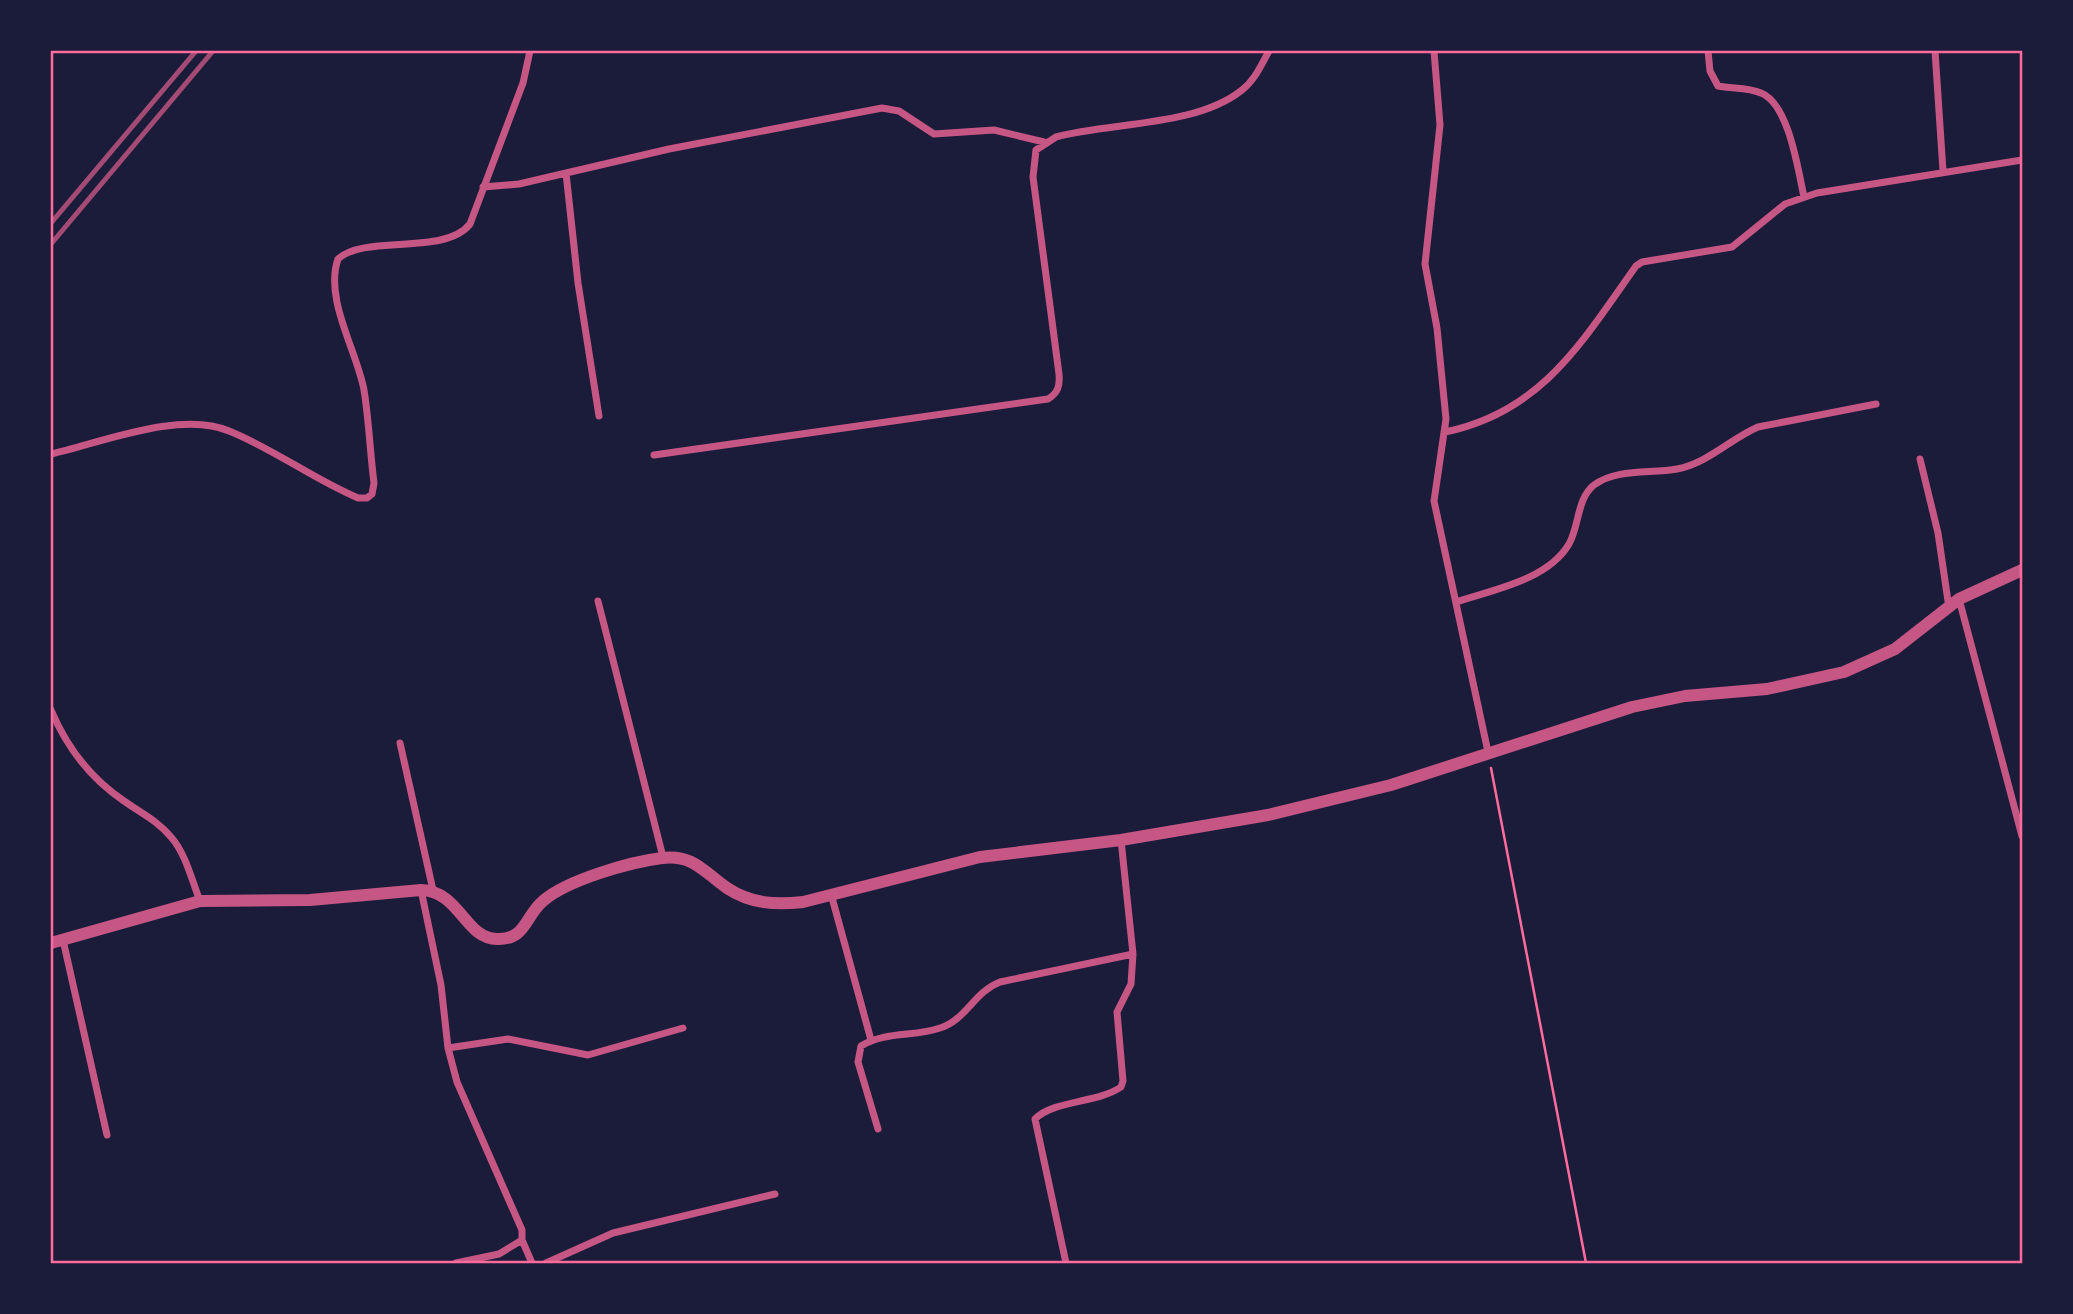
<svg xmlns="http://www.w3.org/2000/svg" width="2073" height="1314" font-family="'Noto Sans',sans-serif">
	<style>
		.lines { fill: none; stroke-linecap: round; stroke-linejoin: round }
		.path { stroke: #ff6b9d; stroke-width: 2.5 }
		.minor { stroke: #c65784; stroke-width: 7 }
		.tertiary { stroke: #c65784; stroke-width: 12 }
		.rail { stroke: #a44b75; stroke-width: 5 }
		.neatline { fill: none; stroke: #ff6b9d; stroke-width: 2.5 }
	</style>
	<rect width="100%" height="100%" fill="#1b1b3a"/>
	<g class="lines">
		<!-- path -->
		<path class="path" d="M1491,768L1586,1263"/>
		<!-- minor -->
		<path class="minor" d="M1434,51L1440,125L1425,264L1437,328L1446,419L1434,501L1488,752
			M1708,51L1710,71L1718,86C1732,89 1747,87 1761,93C1789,104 1798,170 1804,197
			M1935,51L1943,171
			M566,173L578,283L599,416
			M483,187L519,184L669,149L882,108L899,111L934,134L994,130L1044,142
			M1445,432C1542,412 1582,342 1636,266L1642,262L1732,247L1785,204L1817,193L2022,160
			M51,454C100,443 181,410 229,431C274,449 313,479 358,498H367L372,494L374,483C370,452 369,421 364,390C357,351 324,299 338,259C365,234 445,256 470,224L523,83L530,51
			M654,455L1048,399C1058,393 1060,386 1059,374L1033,177L1036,150L1056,137C1111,122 1196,127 1242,90C1255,80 1261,65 1269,51
			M1920,459L1938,533L1949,608
			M1959,599L2022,836
			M598,601L663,857
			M1456,602C1492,590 1548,580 1569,544C1579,527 1577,498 1594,485C1617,468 1650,474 1677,469C1708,463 1730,439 1758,427L1876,404
			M51,710C67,748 90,778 124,801C141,813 158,821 171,837C186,854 192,881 200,901
			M400,743L433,890
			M421,890L441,985L448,1048L457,1082L522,1230V1240L499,1254L456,1263
			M831,894L871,1040
			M63,940L107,1135
			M448,1048L508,1039L588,1055L683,1028
			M878,1129L858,1062L861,1046C885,1031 915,1037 940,1028C966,1020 974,992 1000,982L1133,954
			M522,1240L532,1263
			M546,1263L613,1233L775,1194
			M1066,1263L1035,1119C1054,1100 1098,1103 1121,1087L1123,1081L1117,1012L1131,984L1133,954L1121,840"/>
		<!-- tertiary -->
		<path class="tertiary" d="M51,943L200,901L310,900L421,890C460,891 465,939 497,939C526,940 525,916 543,901C567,880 630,862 662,858C693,854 704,872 727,888C751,904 776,905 803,902L980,857L1121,840L1268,815L1391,785L1632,707L1685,696L1767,689L1844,672L1895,649L1959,599L2022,570"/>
		<!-- rail -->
		<path class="rail" d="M51,223L196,51
			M51,244L213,51"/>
	</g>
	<!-- border -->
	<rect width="2073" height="1314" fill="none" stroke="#1b1b3a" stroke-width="105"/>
	<rect x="52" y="52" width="1969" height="1210" class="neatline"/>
</svg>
